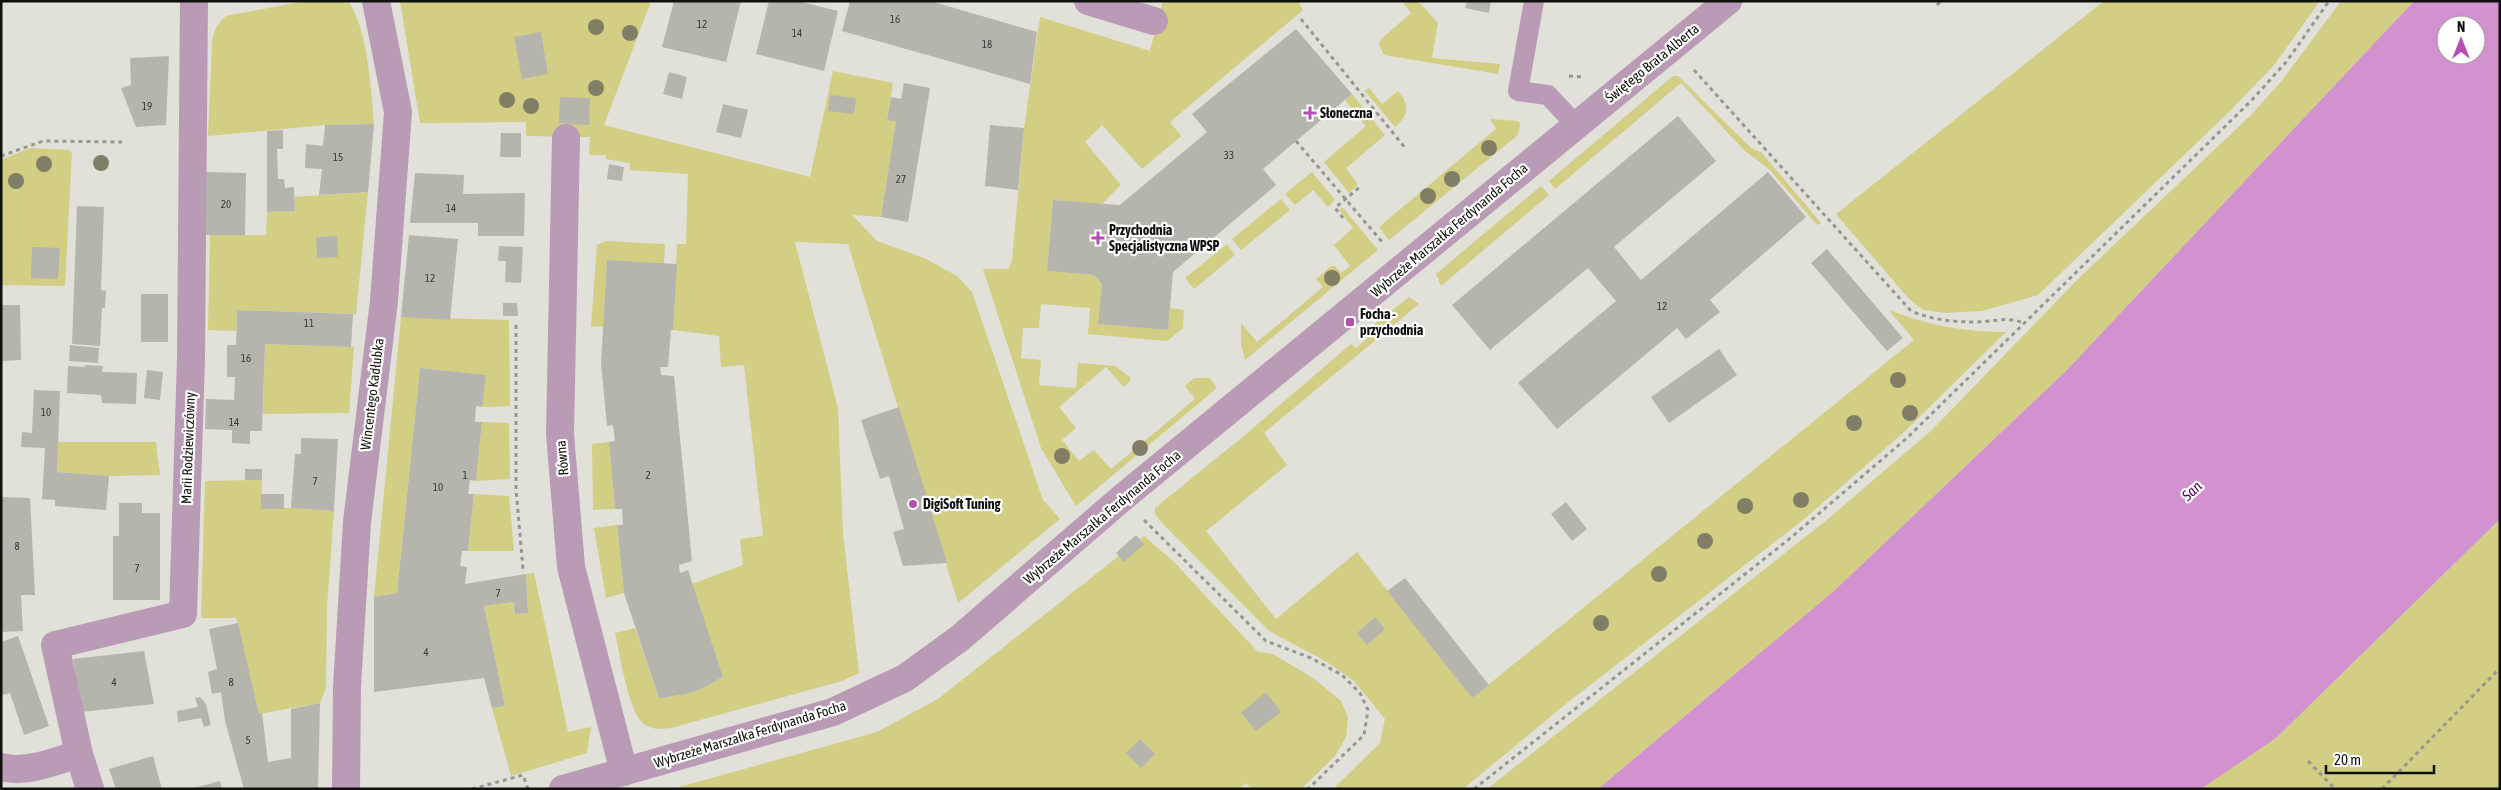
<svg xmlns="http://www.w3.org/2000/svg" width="2501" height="790" font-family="'Asap Condensed',sans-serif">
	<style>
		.green { fill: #d2ce83 }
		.water { fill: #d291cf; fill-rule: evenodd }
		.building { fill: #b5b5ae }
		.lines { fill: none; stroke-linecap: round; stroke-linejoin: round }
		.path { stroke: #979791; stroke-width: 3; stroke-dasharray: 4 4; stroke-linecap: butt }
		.lane { stroke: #b99bb6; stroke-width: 20 }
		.street { stroke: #b99bb6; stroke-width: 28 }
		.tree { fill: #807f66 }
		.poi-dot { fill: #b64fb4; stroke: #fffffe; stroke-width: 2 }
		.labels { text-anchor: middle; stroke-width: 4.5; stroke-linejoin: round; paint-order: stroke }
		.number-label { font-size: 11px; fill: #393936 }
		.street-label { font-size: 14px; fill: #10100e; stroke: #fffffe }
		.poi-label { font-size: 14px; font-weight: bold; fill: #10100e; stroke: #fffffe; text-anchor: start }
		.water-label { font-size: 15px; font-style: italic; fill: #510050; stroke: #fffffe }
	</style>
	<rect width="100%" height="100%" fill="#e1e0d9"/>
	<!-- green -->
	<path class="green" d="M305,1H348C368,29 371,89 374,124L325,125L208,136L212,45C213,32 216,25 226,16Z
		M400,1H651L604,125L810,177L833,71L893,83L887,119L896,121L881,217L852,215L877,241L924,258L957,276L972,292L1043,500L1060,519L958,603L848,244L795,242L838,408L843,533L859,673L842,681L671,728C662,729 653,730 645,725C628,714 620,653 615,633L635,628L659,698C684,695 701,690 723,677L692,584L743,565L740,539L763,536L744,365L721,367L719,336L673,330L677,244H686L688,174L630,170V163L606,159V155H589L590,137L526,136V122L420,123Z
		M1163,1H1303L1299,4L1303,10L1170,122L1181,136L1142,169L1102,125L1085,142L1121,185L1102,204L1053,200L1047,271L1094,275L1102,286L1099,324L1168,330L1170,308L1184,310L1183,328L1167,341L1088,334L1090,308L1041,304L1039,328H1023L1021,358L1041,360L1039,385L1076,388L1078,363L1115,366L1131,378L1130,381L1124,387L1106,367L1059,407L1076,428L1062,440L1079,461L1094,450L1111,469L1195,399L1185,386L1194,378H1210L1217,388L1076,506L1041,448L983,269H1008L1012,261L1024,128L1040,17L1150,51Z
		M1402,1H1418L1438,23L1432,58L1500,64L1498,74L1384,55L1379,45L1381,39L1411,13Z
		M2104,1H2320L2275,64L2231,110L2038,295L1982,311L1945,313L1923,310L1909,299L1836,214Z
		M2341,1H2414L2067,370L1834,591L1598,789H1487L1828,519L1932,430L2079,278L2250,116L2280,83Z
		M1673,76H1678L1752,149L1761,152L1821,223L1817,225L1769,169L1745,151L1681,83L1555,189L1549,181Z
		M1369,88L1382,104L1398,91C1410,105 1409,115 1395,127L1365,91Z
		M1352,94L1385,135L1346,168L1358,185L1349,193L1324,162L1366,126L1345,100Z
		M1490,119L1518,121L1520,124L1518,135L1389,240L1379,227L1496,129Z
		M30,148L68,150L72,152L65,286L1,285V160Z
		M1312,172L1335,200L1328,207L1313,190L1295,205L1285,194Z
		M1541,186L1549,195L1441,286L1436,274Z
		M368,192L356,314L237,310L236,331L208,330L210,235H266L267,212L295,211V197Z
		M1281,199L1290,210L1241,250L1232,239Z
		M1342,207L1378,250L1245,360L1241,344V323L1257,342L1323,287L1316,279L1331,266H1335L1341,273L1350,266L1334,245L1353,228L1339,210Z
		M606,241L665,244L664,264L607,260L603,327L591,326L597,245Z
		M1227,244L1235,255L1194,289L1185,278Z
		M1409,297L1419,304L1264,433L1287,465L1206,531L1276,619L1357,552L1472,698L1914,340L1889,310C1927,325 1964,332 2006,332L1903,433L1803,520L1567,703L1463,789H1333L1380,743L1385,719L1354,681L1327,662L1269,631L1162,523L1155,514V508L1245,435L1351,344L1356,348L1376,331L1372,326Z
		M401,317L509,320L510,406L482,407L485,375L420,368L397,593L374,597Z
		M265,344L354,347L349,413L263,414Z
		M482,422L509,423L510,479L476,481Z
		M58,442H156L160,475L109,476L57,472Z
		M609,442L615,509L593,510L592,444Z
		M262,480L261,508H291L334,511L327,607L326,688L320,703L259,714L236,618H201L205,481Z
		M474,494L509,496L514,551H468Z
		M2500,519V789H2201L2276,738Z
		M617,525L624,593L606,598L594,528Z
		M1144,536L1172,560L1258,652L1273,654L1313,678L1341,701L1348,717L1346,737L1335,756L1301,789H1252L1246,783L1239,789H672L877,732L938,699Z
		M534,573L568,732L591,727L587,753L511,776L492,708L505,706L484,606L514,602L515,614L528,613L526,574Z"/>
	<!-- water -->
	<path class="water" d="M2414,1H2500V519L2276,738L2201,789H1598L1834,591L2067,370ZM2446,25H2476V55H2446Z"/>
	<!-- building -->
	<path class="building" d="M674,1H741L726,62L662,47Z
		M769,1H798L838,11L824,71L756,54Z
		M850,1H930L1037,32L1030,84L842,31Z
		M1467,1H1491L1489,13L1465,8Z
		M1296,29L1352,94L1263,169L1276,185L1173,272L1168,330L1098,324L1102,285L1094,275L1047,271L1053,200L1120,205L1207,132L1192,114Z
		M541,32L548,74L522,79L514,37Z
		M169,56L166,125L136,127L121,88L131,85L130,58Z
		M669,72L687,77L682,99L663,94Z
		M904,83L930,88L908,222L881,217L896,121L887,120L891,97L901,99Z
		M830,95L856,98L854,114L828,111Z
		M560,97L590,98L589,125L559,123Z
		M723,104L748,110L741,138L716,132Z
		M1678,116L1716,161L1614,247L1641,280L1768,172L1806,217L1710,300L1720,312L1686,339L1677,328L1557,429L1518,383L1616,301L1588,268L1490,350L1452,305Z
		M374,124L368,192L319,195L322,169L305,168L306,144L323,146L325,125Z
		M990,125L1024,128L1018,190L985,186Z
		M283,130V149H277L278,179H284L285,188L294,187L295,211L267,212V131Z
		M501,133H521V157H500Z
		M609,164L624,167L622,181L607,179Z
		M206,172L246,173L245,235H205Z
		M415,173L464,175L463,194L525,193L524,236H478V223H410Z
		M77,206L104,207L101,290L106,291L105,308H102L100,346L72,344Z
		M409,235L458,239L450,320L401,317Z
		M337,236L338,257L317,258L316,237Z
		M499,246L523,247L521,283L505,282L506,261H498Z
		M32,247L60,248L58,279L31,278Z
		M1827,249L1903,338L1887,351L1811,263Z
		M607,260L677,264L673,330H671L668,367H660L661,375L674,376L692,561L679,565L680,573L688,570L723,677L701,689L687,694L659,698L624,593L617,525H623L622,509H615L609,442L615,441L613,425L607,426L601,363Z
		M141,294H168V342H141Z
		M503,303H517L518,316H503Z
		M1,305H20L21,360L1,361Z
		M237,310L353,314L351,347L265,344L262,431H250V444L232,443V430L205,429L206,399L234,400L235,377H227V345H236Z
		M70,345L99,348L98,363L69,361Z
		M1719,349L1737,375L1669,423L1651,397Z
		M85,365L103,366L102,372L137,373L136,404L102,403L101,395L67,393L68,366L85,367Z
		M420,368L486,375L482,407L476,406L475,422H482L476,481L470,480L468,494H474L468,551H462L460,566L467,567L465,584L526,574L528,613L515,614L514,602L484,606L505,706L492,708L484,678L374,692V597L397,593Z
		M147,370L163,372L160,400L144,398Z
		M34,390L60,391L57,472L109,476L106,510L55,506V500L42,499L45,448L21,447L22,432L32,433Z
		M899,407L947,563L903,566L893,532L904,529L889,476L880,479L861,420Z
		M301,438L338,439L334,511L291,508L295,454H301Z
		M245,469H262V480H245Z
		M261,494H284V509H261Z
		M1,497L30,498L35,595H21L23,631L1,632Z
		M1566,502L1587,529L1572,541L1551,514Z
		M119,503H142V513H160V600H113V536H119Z
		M1136,535L1144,544L1124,562L1116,553Z
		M1405,578L1489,685L1472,698L1387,591Z
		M1375,617L1385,629L1367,645L1357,633Z
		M238,623L259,714L262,713L268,762L291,758V709L320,703L318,789H244L225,721L221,692L212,694L208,672L217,669L209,629Z
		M18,636L49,726L24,735L10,693L3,695L1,689V642Z
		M144,651L154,704L82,712L73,659Z
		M1266,692L1281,712L1256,731L1241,713Z
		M200,697L206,704L211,725L204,727L201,718L178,722L177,711L198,707L195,698Z
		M1140,739L1155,754L1141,768L1126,753Z
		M153,756L162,789H116L109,769Z
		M220,781L222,789H194V788Z"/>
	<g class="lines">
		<!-- path -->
		<path class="path" d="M1937,5L1941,1
			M1301,19L1406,149
			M1694,70L1911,311C1933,320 1953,322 1977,322C1993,322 2008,316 2023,323
			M1569,76L1583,77
			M1296,141L1383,243
			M1,156L43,141L122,142
			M1343,218L1335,208L1361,186
			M516,325V489L523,569
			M1144,520L1266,641L1311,658L1342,675L1360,693L1368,710L1364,735L1308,789
			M2308,761L2335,789
			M472,789L523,775L528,789
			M1474,789L1788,540L1907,438L2252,100L2287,61L2329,1
			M2382,789L2500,668"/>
		<!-- lane -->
		<path class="lane" d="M1534,1L1518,91L1548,95L1576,125"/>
		<!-- street -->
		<path class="street" d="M1088,1L1154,21
			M566,138L560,434L571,567L624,772
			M1,767C26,774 55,761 79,754
			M90,789L79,754L55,645L183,614L191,358L194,1
			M346,789L347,687L357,522L384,301L398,112L376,1
			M563,789L833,712L905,678L960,638L1122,498L1728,1"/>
	</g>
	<!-- trees -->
	<g class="tree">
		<circle cx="596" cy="27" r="8"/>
		<circle cx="630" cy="33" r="8"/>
		<circle cx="596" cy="88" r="8"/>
		<circle cx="507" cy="100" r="8"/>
		<circle cx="531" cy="106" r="8"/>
		<circle cx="1489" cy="148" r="8"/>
		<circle cx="101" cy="163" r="8"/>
		<circle cx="44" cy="164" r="8"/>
		<circle cx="1452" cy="179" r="8"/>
		<circle cx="16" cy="181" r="8"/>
		<circle cx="1428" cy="196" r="8"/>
		<circle cx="1332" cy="278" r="8"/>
		<circle cx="1898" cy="380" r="8"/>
		<circle cx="1910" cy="413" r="8"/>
		<circle cx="1854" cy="423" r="8"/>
		<circle cx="1140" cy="448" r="8"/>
		<circle cx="1062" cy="456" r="8"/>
		<circle cx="1801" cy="500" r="8"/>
		<circle cx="1745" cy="506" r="8"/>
		<circle cx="1705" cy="541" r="8"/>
		<circle cx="1659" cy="574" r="8"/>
		<circle cx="1601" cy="623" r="8"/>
	</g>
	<!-- markers -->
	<g class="poi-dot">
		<path d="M1307.5 105.5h5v5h5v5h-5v5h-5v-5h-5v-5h5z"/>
		<path d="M1095.5 230.5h5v5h5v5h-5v5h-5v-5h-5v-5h5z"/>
		<rect x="1345" y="317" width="10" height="10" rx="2.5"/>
		<circle cx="913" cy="504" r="5"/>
	</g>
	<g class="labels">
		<!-- number labels -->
		<g class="number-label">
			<text x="895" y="23">16</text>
			<text x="702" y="28">12</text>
			<text x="797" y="37">14</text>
			<text x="987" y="48">18</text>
			<text x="147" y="110">19</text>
			<text x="1229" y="159">33</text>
			<text x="338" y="161">15</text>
			<text x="901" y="183">27</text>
			<text x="226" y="208">20</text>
			<text x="451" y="212">14</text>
			<text x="430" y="282">12</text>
			<text x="1662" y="310">12</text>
			<text x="309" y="327">11</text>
			<text x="246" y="362">16</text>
			<text x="46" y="416">10</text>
			<text x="234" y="426">14</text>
			<text x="465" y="479">1</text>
			<text x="648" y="479">2</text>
			<text x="315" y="485">7</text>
			<text x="438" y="491">10</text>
			<text x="17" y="550">8</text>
			<text x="137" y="572">7</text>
			<text x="498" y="597">7</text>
			<text x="426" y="656">4</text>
			<text x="114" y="686">4</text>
			<text x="231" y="686">8</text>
			<text x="248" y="744">5</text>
		</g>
		<!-- street labels -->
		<g class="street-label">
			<text transform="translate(1652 63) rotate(-39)" y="5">Świętego Brata Alberta</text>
			<text transform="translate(1449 230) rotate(-40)" y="5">Wybrzeże Marszałka Ferdynanda Focha</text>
			<text transform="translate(372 394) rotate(-83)" y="5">Wincentego Kadłubka</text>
			<text transform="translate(188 448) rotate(-88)" y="5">Marii Rodziewiczówny</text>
			<text transform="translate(562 458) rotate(-95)" y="5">Równa</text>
			<text transform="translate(1102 517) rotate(-40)" y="5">Wybrzeże Marszałka Ferdynanda Focha</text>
			<text transform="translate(750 734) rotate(-17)" y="5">Wybrzeże Marszałka Ferdynanda Focha</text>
		</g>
		<!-- poi labels -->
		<g class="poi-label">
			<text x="1320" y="118">Słoneczna</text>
			<text x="1109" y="235">Przychodnia<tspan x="1109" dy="16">Specjalistyczna WPSP</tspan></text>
			<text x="1360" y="319">Focha -<tspan x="1360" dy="16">przychodnia</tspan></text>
			<text x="923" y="509">DigiSoft Tuning</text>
		</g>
		<!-- water labels -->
		<g class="water-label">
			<text transform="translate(2192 491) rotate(-44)" y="5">San</text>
		</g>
	</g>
	<!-- border -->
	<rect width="2501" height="790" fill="none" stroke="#10100e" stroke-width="5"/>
	<!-- north arrow -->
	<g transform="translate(2461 40)"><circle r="24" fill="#fffffe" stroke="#9f9f9e"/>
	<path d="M0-4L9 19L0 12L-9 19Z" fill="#b64fb4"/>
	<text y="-8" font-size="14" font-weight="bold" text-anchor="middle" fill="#10100e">N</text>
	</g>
	<!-- scale -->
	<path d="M2326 765v8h108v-8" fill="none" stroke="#10100e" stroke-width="2.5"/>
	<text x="2334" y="765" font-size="15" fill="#10100e" stroke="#fffffe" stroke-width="4" paint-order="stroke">20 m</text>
</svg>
